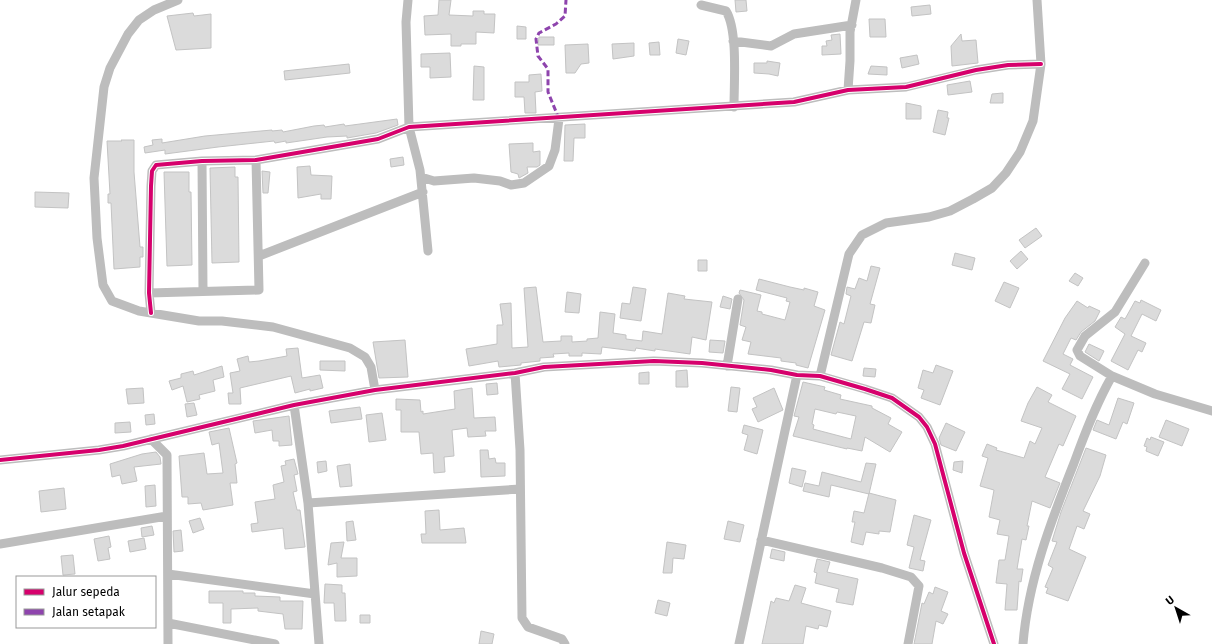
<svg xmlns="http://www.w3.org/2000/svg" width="1212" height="644" font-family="'Fira Sans',sans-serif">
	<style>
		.building { fill: #dbdbdb; stroke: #c3c3c3; fill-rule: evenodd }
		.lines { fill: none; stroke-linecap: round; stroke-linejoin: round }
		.street { stroke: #bdbdbd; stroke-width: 9 }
		.quiet { stroke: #8e44ad; stroke-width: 3; stroke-dasharray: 6 3; stroke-linecap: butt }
		.cycleway-casing { stroke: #fff; stroke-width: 6 }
		.cycleway { stroke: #d6006c; stroke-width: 4 }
	</style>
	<rect width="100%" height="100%" fill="#fff"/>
	<!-- building -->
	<path class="building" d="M439,0H451L449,15L473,16V11H484V14H495L494,33L476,32V44H461V46H451V34L425,35L424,16L438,15Z
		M735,0H746L747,11L736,12Z
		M930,5L931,14L912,16L911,7Z
		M193,13L194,16L211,14V48L176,50L167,16Z
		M869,19H885L886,37H870Z
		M517,26L526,27V39H517Z
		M840,34L841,54L822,55V46H827L826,41L832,40L831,35Z
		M961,34L962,41L976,40L978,63L952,66L951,46Z
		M539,37H554V45H538Z
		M678,39L689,41L686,55L676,53Z
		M659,42L660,55H650L649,43Z
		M634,43V56L613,59L612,44Z
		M588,44L589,63L581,64L575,73H566L565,45Z
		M450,53L451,77L430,78V67H421V54Z
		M917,55L919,64L902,68L900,58Z
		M767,61L780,63L778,76L769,74L754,73V63H767Z
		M349,64L350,73L285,80L284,71Z
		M474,66L484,67V100H473Z
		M871,66L887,67V75L868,74Z
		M541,74L542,91L535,92L536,113H525L524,97H515V82H529V75Z
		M970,81L972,92L948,95L947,85Z
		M1003,93V103H990L992,94Z
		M906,103L921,106V119H906Z
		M938,110L948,112L947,118H949L945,135L933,132Z
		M397,119L398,125L376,133L347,138V136L327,137L286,143V141L275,143L274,141L218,147L165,154V150L145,153L144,147L153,145L152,140L162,139V143L205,136L272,130V131L282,130L283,132L314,126L324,125L325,127L344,124L345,126Z
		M585,124V138H574L573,161H564L565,125Z
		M121,140H134V172L140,247H143V257H140V267L114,269L111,203H108V194H110L107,141H122Z
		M533,143V152L540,151V165L537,167H527L528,173L519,178L518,174L511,172L509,144Z
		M403,157L404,165L391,167L390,159Z
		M310,166L311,175L332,176L331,199H321V194L298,198L297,167Z
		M235,167V177H238L239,262L212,263L210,168Z
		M262,171L270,172L268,193H263Z
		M164,172H189V192H191L192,265L167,266Z
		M35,192L69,193L68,208L35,207Z
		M1036,228L1042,236L1025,248L1019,240Z
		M1021,251L1028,259L1017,269L1010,261Z
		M955,253L975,258L972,270L952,265Z
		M698,260H707V271H698Z
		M871,266L880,268L870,304L875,305L871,323L864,322L852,361L831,355L840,322L844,324L851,296L846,294L847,287L855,289L859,278L867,281Z
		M1075,273L1083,278L1078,286L1069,281Z
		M759,279L790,287L804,290V288L818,292L814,306L825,310L808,368L796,365V363L781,361V358L748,354L751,342L742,340L746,327L740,325L744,300L739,293L740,290L761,295L757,311L762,312V314L785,320L790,302L786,301L787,298L756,290Z
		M1004,282L1019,288L1010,308L995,301Z
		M536,287L543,342L561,341V336H572V342L587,341V339L598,338L600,312L615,314L613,333L626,335V339L642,341L643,331L662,334L668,293L685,296L684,299L712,302L706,340L692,337L690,354L655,349V351L636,348L635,351L602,347L601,354L582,353V356H569V353L553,354L554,357L540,358V361L521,363V365L499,367L498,361L469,366L466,349L497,344V325H503L500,304L511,303L512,348L528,347L524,288Z
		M633,287L646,289L641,321L620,318L622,303L630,304Z
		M567,292L581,294L579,313L565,312Z
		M723,296L732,299L730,309L720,307Z
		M1141,300L1161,310L1156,321L1142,314L1131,336L1146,343L1142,352L1138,350L1128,370L1111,361L1125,334L1115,327L1121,317L1125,319L1135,301L1140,303Z
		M1077,301L1088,308L1089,306L1100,311L1095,321L1081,332L1076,340L1071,338L1063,354L1073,359L1070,365L1093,377L1082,399L1062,389L1070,374L1043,361L1065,318Z
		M405,340L408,377L379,378L373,342Z
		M710,340L725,341L723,353L709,352Z
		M1089,344L1104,351L1099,361L1085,352Z
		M298,348L302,378L320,375L323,388L310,391V389L295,393L291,376L240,388L241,404H229L228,393H233L230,373L240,371L237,359L248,356L249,362L259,361L287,356L286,349Z
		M320,361H345V371L320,370Z
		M936,365L953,371L940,405L921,398L924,390L918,388L923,370L933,373Z
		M222,366L224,377L213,380L215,391L199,395L200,399L187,402L183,386L172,390L169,381L181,378V374L193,371L194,375Z
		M864,368L876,369L875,377L863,376Z
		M687,370L688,387H676V371Z
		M649,372V384H639V373Z
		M803,382L825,387L824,390L841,395L840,399L872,406V408L891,418L888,424L902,432L890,452L865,437L862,451L847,448V449L793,436L799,417L794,416ZM815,409L836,414L837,412L856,416L851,439L813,429L814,425L812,424Z
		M497,383L498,394L487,395L486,384Z
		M731,387L740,388L737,412L728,411Z
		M1037,387L1052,395L1048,402L1076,416L1063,446L1059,444L1045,477L1060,483L1050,508L1032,501L1027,526H1029L1026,540L1022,539L1017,569H1023L1021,582L1019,581L1017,610H1005L1007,584L996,583L999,560H1005L1009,536L997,534L1000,520L989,517L994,490L980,486L988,458L982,456L987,444L997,448L996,450L1024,458L1030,441L1035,444L1042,428L1021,421L1028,403Z
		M143,388L144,403L128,404L126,389Z
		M472,388L474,418L495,417L496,431H485L486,436L468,437L467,428L452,430L454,456L444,457L445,472L434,473L433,453L421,454L419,432H401V410H396V399L420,400L421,412L423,411V414L455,409L454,391Z
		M774,388L783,410L758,422L752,409L757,407L753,398Z
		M1118,398L1134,403L1127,424L1123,422L1116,439L1093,430L1097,420L1109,425Z
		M194,403L197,415L187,417L185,404Z
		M360,407L362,419L331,423L329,411Z
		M382,413L386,440L369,442L366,415Z
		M154,414L155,424L146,425L145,415Z
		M289,416L292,445L279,446V441H273L272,430L255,433L253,421Z
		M1166,420L1189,429L1182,446L1159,437Z
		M130,422L131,432L115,433V423Z
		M946,423L965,432L956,451L941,445L939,438Z
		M744,425L763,430L757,454L744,450L748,435L742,433Z
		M229,428L237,463L235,464L237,483H230L233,505L203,510L201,503L188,504V497H182L179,456L204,453L207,474L223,473L219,443L212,445L209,432Z
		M1151,437L1164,442L1158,456L1146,451L1147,447L1144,446L1147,438L1150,440Z
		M1086,448L1106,455L1100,476L1083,511L1090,514L1084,529L1077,526L1069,549L1086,557L1068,601L1046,593L1048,588L1045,587L1053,568L1048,565L1057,542L1052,541L1061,512Z
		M480,450H488L489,459L495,458L496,463H505V476L481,477Z
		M156,452L160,457L161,464L134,467L137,481L122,484L120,475L112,477L110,464L142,454Z
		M294,459L298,474L294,475L297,491L293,492L297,510H300L305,547L285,549L283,528L252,532L251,524L258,523L255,502L275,499L273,485L284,482L281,466L286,465L285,461Z
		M326,461L327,471L318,473L317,462Z
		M963,461L962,473L953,470L954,462Z
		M866,463L876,464L869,494L831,485L829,497L803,491L805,483L819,486L822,472L861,482Z
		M350,464L352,486L340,487L337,466Z
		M792,468L806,471L802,487L789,483Z
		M155,485L156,506L146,507L145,486Z
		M64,488L66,509L41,512L39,491Z
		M869,493L896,500L890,532L879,531V534L866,532L863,545L851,542L855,522H852L854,511L864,513Z
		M439,510L440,530L464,528L466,543H422L421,534H426L425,511Z
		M914,515L931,520L920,560L925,561L923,571L909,568L914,547L907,545Z
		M200,518L204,529L193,533L189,521Z
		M353,521L356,540L347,541L346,522Z
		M728,521L744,525L740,542L724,539Z
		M152,526L154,535L142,537L141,528Z
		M181,530L183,551L174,552L173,531Z
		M109,536L111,547L108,548L110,559L98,561L94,539Z
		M144,538L146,549L130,552L128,541Z
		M344,542L341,558H357V576L337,577V563L328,565L331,543Z
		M667,542L686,545L684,559L673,558L672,573H663Z
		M772,549L785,552L784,561L770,558Z
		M73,555L75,574L63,575L61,556Z
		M817,559L830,562L827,572L858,579L853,605L836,602L839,589L815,583L817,573L814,572Z
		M325,584L342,585V593H345L346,621H335L334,603H324Z
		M795,585L806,588L801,603L831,611L827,627L819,625L818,629L806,626L803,644H762L771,601L774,603L776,598L789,601Z
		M935,587L948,592L941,611L948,614L943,624L936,621L932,644H914L922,603L924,604L929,592L933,594Z
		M209,591H243V593H255V596L280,597V601H303L302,629H285L283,614L258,611V608L231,609V623H223V603H209Z
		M658,600L670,603L667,616L655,613Z
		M360,615H370V623H360Z
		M481,631L494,634L492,644H479Z"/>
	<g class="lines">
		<!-- street -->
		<path class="street" d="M178,0L154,10L139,20L128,34L110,68L104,87L94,178L97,238L103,285L112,301L139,311L199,321H222L273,327L350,348L365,357L371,367L375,390
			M408,0L406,22L409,127L420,170L428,251
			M701,5L726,11C738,30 734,83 734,107
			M733,41L771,46L794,34L852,25
			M848,90L850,61V32L856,0
			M202,161L203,290
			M421,177L434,181L474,178L500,181L511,185L524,183L549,166L555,150L559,119
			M259,256L423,192
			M149,293L259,290L256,160
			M151,313L149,293L151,186L152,171L156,165L202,161L256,160L378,139L409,127L794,102L848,90L906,87L976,70L1008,65L1041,64
			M727,366L738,299
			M515,373L520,450L522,618L528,627L562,639L565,644
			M820,376L849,254L862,235L886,223L929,217L950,211L973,199L992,188L1006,173L1020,152L1033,121L1041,64L1037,0
			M1112,376L1080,356L1077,350L1085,336L1115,312L1145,263
			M294,405L308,503L319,644
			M151,439L167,455L168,644
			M0,460L99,450L123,446L294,405L375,390L515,373L544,367L654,361L702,363L771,370L797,375L820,376L865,389L892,398L919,417L927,427L935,444L964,553L994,644
			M308,503L520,489
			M761,540L882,568L911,577L919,586L908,644
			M0,544L167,516
			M168,574L315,594
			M168,623L275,644
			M739,644L797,375
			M1023,644C1028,581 1051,521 1074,463C1085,433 1096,404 1112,376L1155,394L1212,411"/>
		<!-- quiet -->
		<path class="quiet" d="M559,119L548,92V69L538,56L536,39L539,33L556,24L565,16L566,0"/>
		<defs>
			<path id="cycleway" d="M151,313L149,293L151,186L152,171L156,165L202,161L256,160L378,139L409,127L794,102L848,90L906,87L976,70L1008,65L1041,64
				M0,460L99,450L123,446L294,405L375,390L515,373L544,367L654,361L702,363L771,370L797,375L820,376L865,389L892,398L919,417L927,427L935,444L964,553L994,644"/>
		</defs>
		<!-- cycleway casing -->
		<use href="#cycleway" class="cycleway-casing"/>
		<!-- cycleway -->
		<use href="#cycleway" class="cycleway"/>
	</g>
	<!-- legend -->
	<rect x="16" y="576" width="140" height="52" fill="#ffffff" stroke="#999999"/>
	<rect x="24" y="589" width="20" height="6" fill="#d6006c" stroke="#999999"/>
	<text x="52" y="596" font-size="12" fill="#000000">Jalur sepeda</text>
	<rect x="24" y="609" width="20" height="6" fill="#8e44ad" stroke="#999999"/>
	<text x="52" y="616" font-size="12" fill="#000000">Jalan setapak</text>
	<!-- north arrow -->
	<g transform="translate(1176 608) rotate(321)" stroke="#ffffff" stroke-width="3" paint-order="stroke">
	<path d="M0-3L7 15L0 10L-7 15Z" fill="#000000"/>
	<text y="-6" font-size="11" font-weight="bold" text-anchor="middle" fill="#000000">U</text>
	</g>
</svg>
